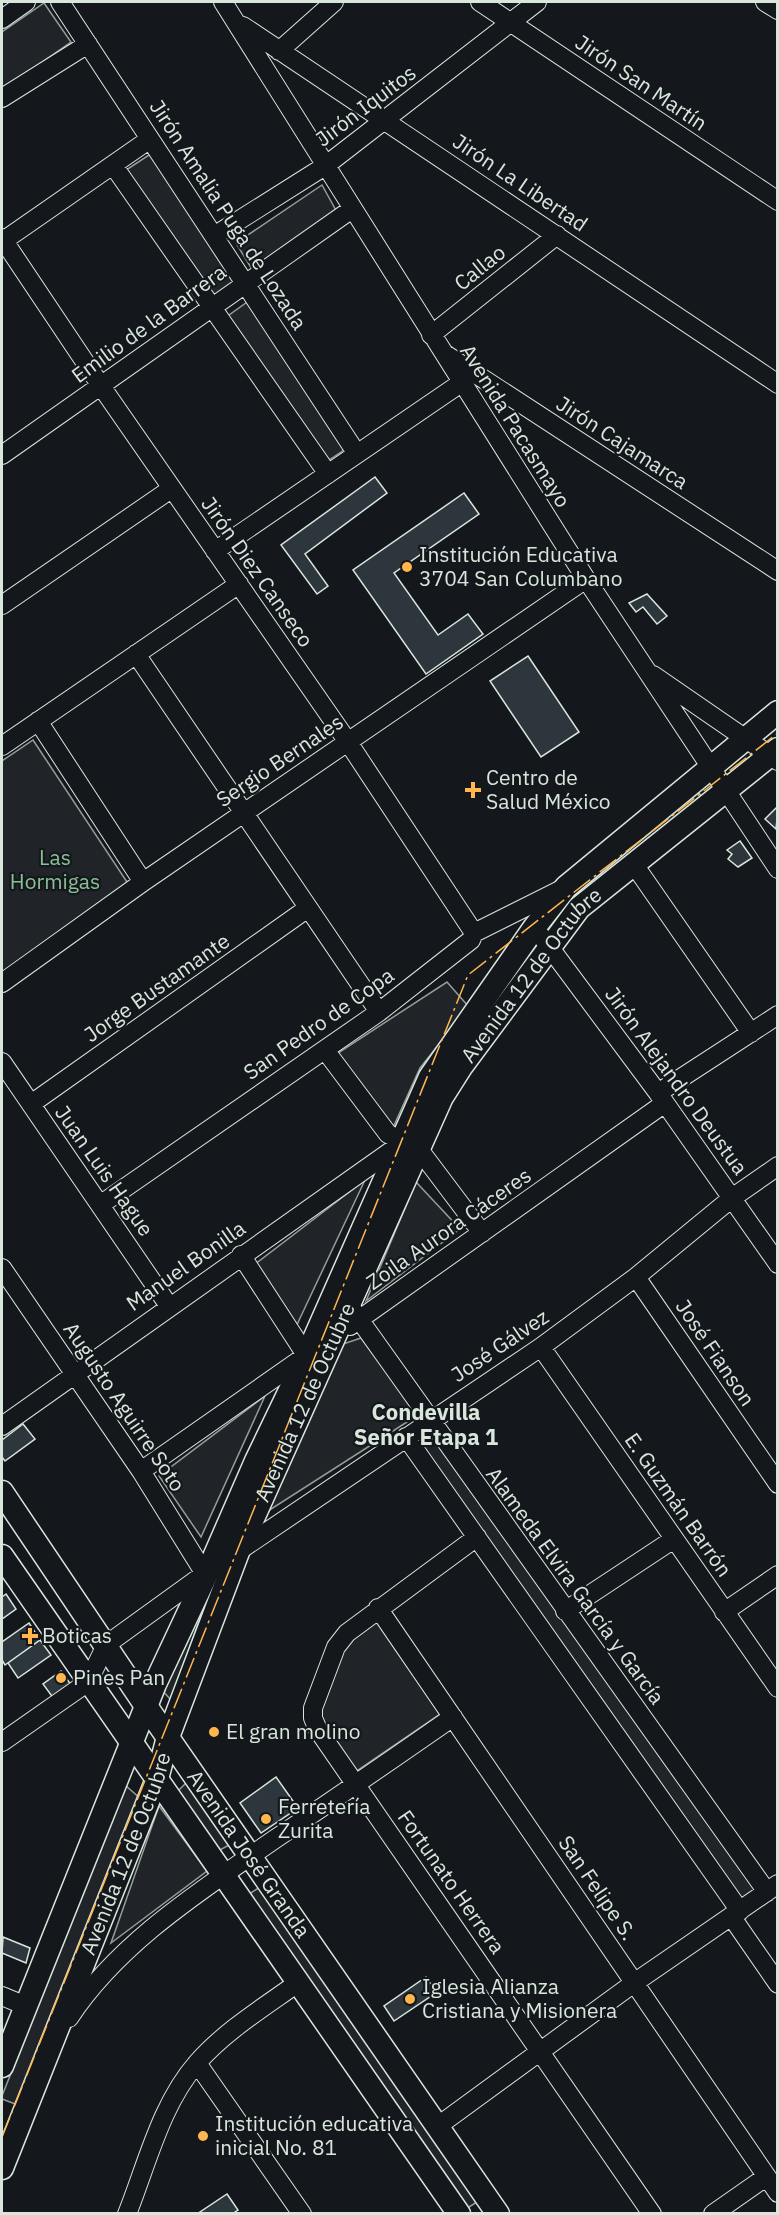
<svg xmlns="http://www.w3.org/2000/svg" width="779" height="2215" font-family="'IBM Plex Sans',sans-serif">
	<style>
		.green { fill: #202428; stroke: #939e99; stroke-width: 1.5 }
		.building { fill: #2c363c; stroke: #d8e6dc; stroke-width: 1.5 }
		.lines { fill: none; stroke-linecap: round; stroke-linejoin: round }
		.minor-casing { stroke: #d8e6dc; stroke-width: 20 }
		.major-casing { stroke: #d8e6dc; stroke-width: 25 }
		.minor { stroke: #14181c; stroke-width: 18 }
		.major { stroke: #14181c; stroke-width: 22 }
		.power { stroke: #ffb74d; stroke-width: 1.5; stroke-dasharray: 21 4.5 3 4.5; stroke-linecap: butt }
		.poi-dot { fill: #ffb74d; stroke: #14181c; stroke-width: 2 }
		.labels { text-anchor: middle; stroke-width: 4.5; stroke-linejoin: round; paint-order: stroke }
		.street-label { font-size: 21px; fill: #d8e6dc; stroke: #14181c }
		.poi-label { font-size: 21px; fill: #d8e6dc; stroke: #14181c; text-anchor: start }
		.park-label { font-size: 21px; fill: #8ac095; stroke: #14181c }
		.neighbourhood-label { font-size: 22px; font-weight: bold; fill: #d8e6dc; stroke: #14181c }
	</style>
	<rect width="100%" height="100%" fill="#14181c"/>
	<!-- green -->
	<path class="green" d="M44,3L71,42L2,90V32Z
		M152,153L237,282L213,300L123,172Z
		M322,185L338,214L253,271L236,243Z
		M250,300L344,450L329,460L225,318Z
		M33,740L129,885L2,973V761Z
		M696,789L704,800L555,927H550L548,923L564,902Z
		M447,982L469,1007L420,1068L391,1132L335,1055Z
		M365,1180L294,1331L254,1265Z
		M416,1182L460,1229L366,1301Z
		M361,1338L418,1415L265,1513L340,1345Z
		M265,1396L201,1537L159,1476Z
		M431,1436L760,1892L742,1902L419,1446Z
		M202,1599L205,1604L171,1700L162,1690Z
		M377,1622L440,1714L355,1772L319,1718L339,1655L346,1641Z
		M188,1781L231,1844L220,1850L178,1791Z
		M125,1785L142,1800L23,2107L2,2099V2096Z
		M159,1806L207,1871L111,1943Z
		M260,1887L477,2202L466,2209L249,1894Z"/>
	<!-- building -->
	<path class="building" d="M375,477L387,493L305,554L328,586L317,594L281,545Z
		M464,493L479,514L394,573L438,635L468,614L483,634L426,674L353,570Z
		M647,594L667,616L657,624L643,607L636,612L629,603Z
		M528,656L579,732L541,757L490,681Z
		M776,808L778,810L776,829L765,819Z
		M740,841L752,858L738,867L728,859L732,854L727,850Z
		M23,1424L35,1439L5,1461L2,1457V1440Z
		M6,1594L16,1609L2,1619V1597Z
		M29,1623L40,1640L5,1665L2,1660V1642Z
		M40,1640L51,1655L18,1678L8,1663Z
		M61,1671L72,1686L54,1699L43,1684Z
		M276,1777L298,1808L261,1833L240,1803Z
		M3,1937L30,1948L26,1963L2,1953Z
		M426,1977L437,1992L394,2021L384,2006Z
		M227,2194L238,2210L232,2214H197Z"/>
	<g class="lines">
		<defs>
			<path id="minor" d="M60,2L357,454
				M223,2L586,579L778,869
				M480,2L778,201
				M765,2L778,10
				M2,19L26,2
				M243,26L778,384
				M279,51L334,2
				M2,98L88,44
				M113,165L328,474
				M214,236L325,166L537,2
				M2,238L101,386L348,742L474,933
				M3,241L150,139
				M431,335L557,235
				M445,354L778,571
				M2,455L352,209
				M215,551L461,383
				M2,605L171,489
				M136,654L379,1012
				M653,675L778,761
				M38,721L143,882
				M2,746L239,584
				M633,863L751,1033
				M542,937L658,1093L778,1264
				M2,983L143,882L586,579
				M325,1050L388,1134L418,1148L482,1233
				M2,1062L169,1306
				M658,1093L778,1015
				M31,1104L308,908
				M100,1205L379,1012L471,940L474,933L562,889
				M241,1255L306,1355
				M2,1268L141,1471L205,1574
				M636,1277L778,1484
				M349,1305L767,1892
				M350,1326L665,1103
				M541,1347L778,1688
				M2,1426L398,1146
				M406,1437L740,1911
				M141,1471L307,1355
				M477,1537L347,1633L336,1647L313,1708V1718L318,1730L652,2214
				M237,1552L541,1347L636,1277L732,1198L778,1166
				M378,1608L778,2193
				M565,1611L674,1539
				M724,1612L778,1575
				M2,1742L88,1682L106,1645L207,1572
				M731,1916L778,1984
				M2,1996L26,2006
				M69,2018C119,1942 202,1890 275,1839C335,1799 394,1758 453,1717
				M197,2063L302,2214
				M438,2126L634,1983L778,1884
				M127,2214C147,2164 161,2104 197,2063C225,2031 264,2007 299,1982
				M713,2214L766,2177"/>
			<g id="major">
				<path id="s1" d="M2,1492L146,1706L498,2214"/>
				<path d="M2,1556L459,2214"/>
				<path d="M2,2066L155,1684L208,1571L256,1461L307,1355L430,1077L534,928L566,887L778,712"/>
				<path id="s2" d="M2,2168L157,1779L168,1737L238,1552L442,1097L461,1067L579,908L778,749"/>
			</g>
		</defs>
		<!-- minor casing -->
		<use href="#minor" class="minor-casing"/>
		<!-- major casing -->
		<use href="#major" class="major-casing"/>
		<!-- minor -->
		<use href="#minor" class="minor"/>
		<!-- major -->
		<use href="#major" class="major"/>
		<!-- power -->
		<path class="power" d="M2,2137L468,975L778,733"/>
	</g>
	<!-- markers -->
	<g class="poi-dot">
		<circle cx="407" cy="567" r="6"/>
		<path d="M470 781h6v6h6v6h-6v6h-6v-6h-6v-6h6z"/>
		<path d="M27 1627h6v6h6v6h-6v6h-6v-6h-6v-6h6z"/>
		<circle cx="61" cy="1678" r="6"/>
		<circle cx="214" cy="1732" r="6"/>
		<circle cx="266" cy="1819" r="6"/>
		<circle cx="410" cy="1999" r="6"/>
		<circle cx="203" cy="2136" r="6"/>
	</g>
	<g class="labels">
		<!-- street labels -->
		<g class="street-label">
			<text transform="translate(641 83) rotate(34)" y="7">Jirón San Martín</text>
			<text transform="translate(366 106) rotate(-37)" y="7">Jirón Iquitos</text>
			<text transform="translate(520 183) rotate(34)" y="7">Jirón La Libertad</text>
			<text transform="translate(228 215) rotate(57)" y="7">Jirón Amalia Puga de Lozada</text>
			<text transform="translate(480 268) rotate(-39)" y="7">Callao</text>
			<text transform="translate(149 324) rotate(-36)" y="7">Emilio de la Barrera</text>
			<text transform="translate(515 426) rotate(58)" y="7">Avenida Pacasmayo</text>
			<text transform="translate(622 443) rotate(33)" y="7">Jirón Cajamarca</text>
			<text transform="translate(257 572) rotate(55)" y="7">Jirón Diez Canseco</text>
			<text transform="translate(280 761) rotate(-34)" y="7">Sergio Bernales</text>
			<text dy="7" stroke="none"><textPath href="#s2" startOffset="1310">Avenida 12 de Octubre</textPath></text>
			<text transform="translate(157 988) rotate(-35)" y="7">Jorge Bustamante</text>
			<text transform="translate(319 1024) rotate(-35)" y="7">San Pedro de Copa</text>
			<text transform="translate(676 1081) rotate(54)" y="7">Jirón Alejandro Deustua</text>
			<text transform="translate(104 1171) rotate(55)" y="7">Juan Luis Hague</text>
			<text transform="translate(449 1229) rotate(-35)" y="7">Zoila Aurora Cáceres</text>
			<text transform="translate(186 1266) rotate(-35)" y="7">Manuel Bonilla</text>
			<text transform="translate(500 1346) rotate(-34)" y="7">José Gálvez</text>
			<text transform="translate(715 1353) rotate(56)" y="7">José Fianson</text>
			<text dy="7" stroke="none"><textPath href="#s2" startOffset="824">Avenida 12 de Octubre</textPath></text>
			<text transform="translate(124 1407) rotate(56)" y="7">Augusto Aguirre Soto</text>
			<text transform="translate(678 1505) rotate(55)" y="7">E. Guzmán Barrón</text>
			<text transform="translate(575 1586) rotate(54)" y="7">Alameda Elvira García y García</text>
			<text dy="7" stroke="none"><textPath href="#s1" startOffset="438">Avenida José Granda</textPath></text>
			<text dy="7" stroke="none"><textPath href="#s2" startOffset="338">Avenida 12 de Octubre</textPath></text>
			<text transform="translate(451 1882) rotate(55)" y="7">Fortunato Herrera</text>
			<text transform="translate(597 1888) rotate(56)" y="7">San Felipe S.</text>
		</g>
		<!-- poi labels -->
		<g class="poi-label">
			<text x="419" y="562">Institución Educativa<tspan x="419" dy="24">3704 San Columbano</tspan></text>
			<text x="486" y="785">Centro de<tspan x="486" dy="24">Salud México</tspan></text>
			<text x="42" y="1643">Boticas</text>
			<text x="73" y="1685">Pines Pan</text>
			<text x="226" y="1739">El gran molino</text>
			<text x="278" y="1814">Ferretería<tspan x="278" dy="24">Zurita</tspan></text>
			<text x="422" y="1994">Iglesia Alianza<tspan x="422" dy="24">Cristiana y Misionera</tspan></text>
			<text x="215" y="2131">Institución educativa<tspan x="215" dy="24">inicial No. 81</tspan></text>
		</g>
		<!-- park labels -->
		<g class="park-label">
			<text x="55" y="865">Las<tspan x="55" dy="24">Hormigas</tspan></text>
		</g>
		<!-- neighbourhood labels -->
		<g class="neighbourhood-label">
			<text x="426" y="1420">Condevilla<tspan x="426" dy="25">Señor Etapa 1</tspan></text>
		</g>
	</g>
	<!-- border -->
	<rect width="779" height="2215" fill="none" stroke="#d8e6dc" stroke-width="6"/>
</svg>
